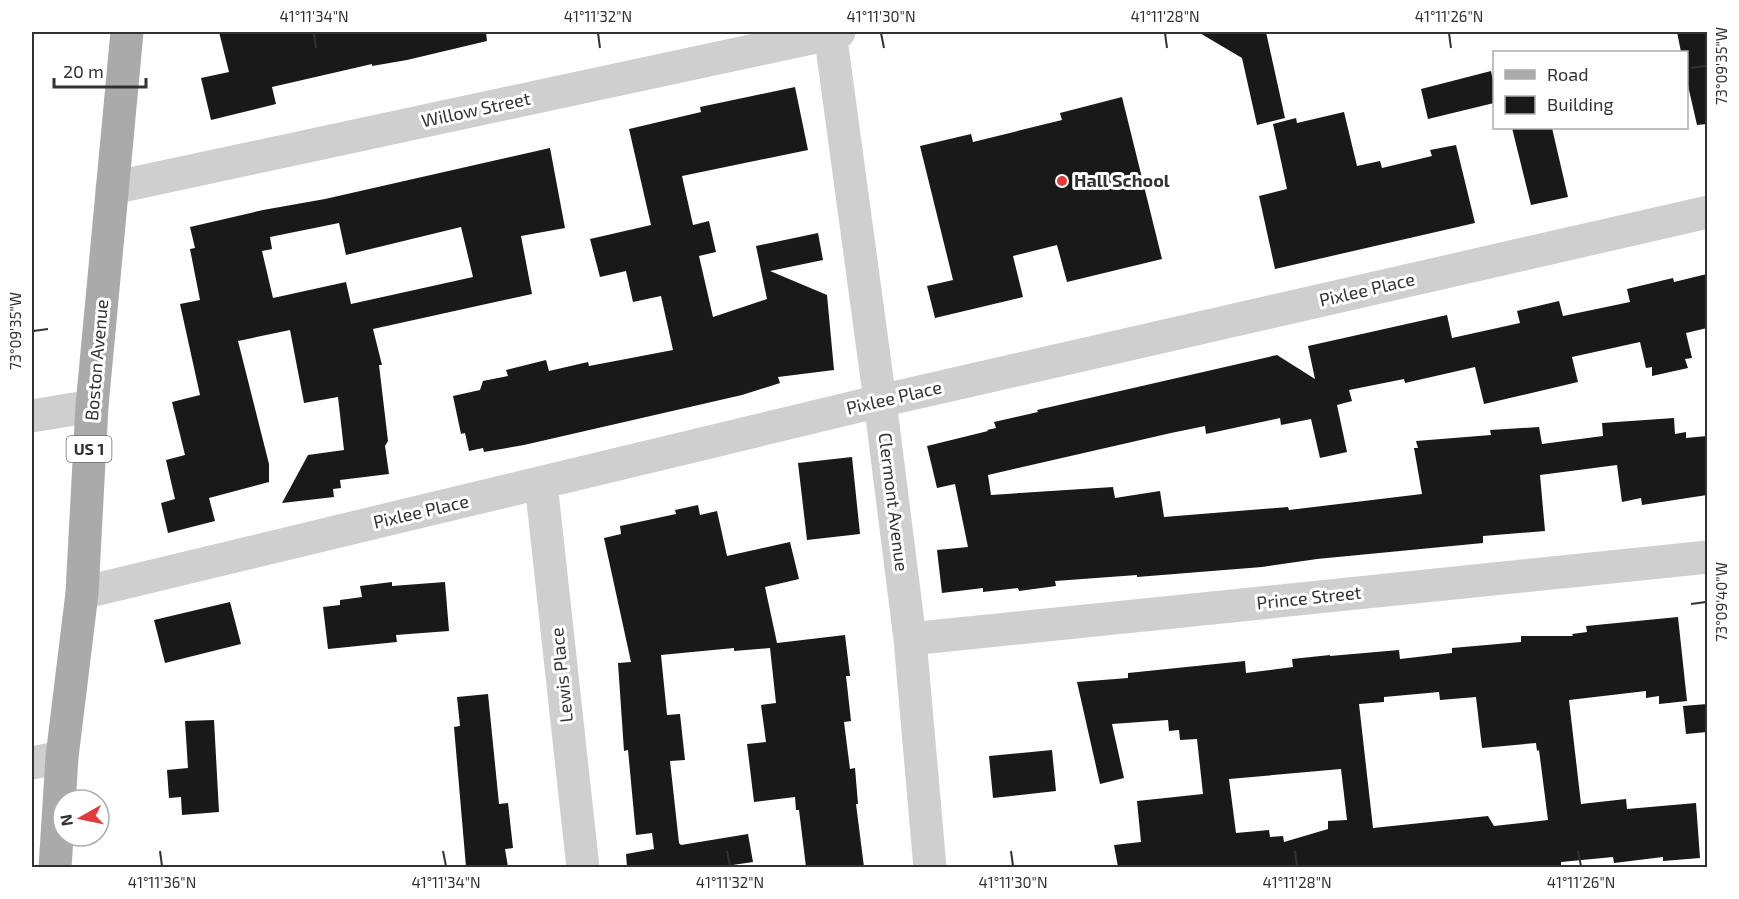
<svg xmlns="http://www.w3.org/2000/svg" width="1739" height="899" font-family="'Exo 2',sans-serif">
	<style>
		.building { fill: #191919; fill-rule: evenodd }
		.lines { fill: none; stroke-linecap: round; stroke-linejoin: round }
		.minor { stroke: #cfcfcf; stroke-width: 33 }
		.major { stroke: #aaa; stroke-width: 33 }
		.ticks { fill: none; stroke: #323232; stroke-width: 2 }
		.poi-dot { fill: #e03c3d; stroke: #fff; stroke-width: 2 }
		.labels { text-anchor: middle; stroke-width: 6; stroke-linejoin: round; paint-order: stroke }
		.shield { fill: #fff; stroke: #707070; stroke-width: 1.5 }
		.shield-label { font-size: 16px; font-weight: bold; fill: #323232 }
		.street-label { font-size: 18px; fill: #323232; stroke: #fff }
		.poi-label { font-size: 18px; font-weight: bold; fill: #323232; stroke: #fff; text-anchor: start }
		.neatline { fill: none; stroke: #323232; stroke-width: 2 }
		.ticks-label { font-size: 15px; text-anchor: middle; fill: #323232 }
	</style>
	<rect width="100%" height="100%" fill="#fff"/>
	<!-- building -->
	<path class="building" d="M219,32H486L487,41L407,60L372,66V64L272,87L276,104L211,120L201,78L229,72Z
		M1198,32H1266L1285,118L1257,125L1242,58Z
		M1677,32H1707V124L1697,125L1686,77V52H1681Z
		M1491,71L1494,86V103L1428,119L1421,89Z
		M795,87L808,150L682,176L693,225L709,221L716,252L699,256L713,317L767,299L756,246L818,233L823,260L770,271L827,295L834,370L778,377L780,383L742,395L524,445L484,452L483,448L469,451L465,433L461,434L453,396L480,390L483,381L508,376L506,370L546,360L549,371L588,362L589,366L673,350L661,296L633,302L626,271L600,277L590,239L651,225L629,129L701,112L700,107Z
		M1122,97L1162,259L1067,282L1057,245L1013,256L1023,297L935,318L927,286L953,280L920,146L971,134L973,142L1062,120L1060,113Z
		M1344,112L1357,166L1380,161L1382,168L1432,156L1430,150L1456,145L1475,223L1275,269L1259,196L1287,189L1273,124L1296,118L1297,123Z
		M1512,128H1552L1568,197L1531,205Z
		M550,148L565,228L521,236L532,294L373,329L382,365H379L388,441L385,446L389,474L340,480L341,488L333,489L334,497L282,503L308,455L344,450L338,397L304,403L290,330L238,341L269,464V482L209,498L215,521L168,533L161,503L175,499L166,460L185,455L172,402L200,395L180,304L200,300L190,249L195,248L190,227L263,210L325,199ZM339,223L346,255L461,227L473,277L351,304L346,282L273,298L262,251L272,249L270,237Z
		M1707,274V328L1686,333L1692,358L1685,359L1688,368L1652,376V367L1646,368L1640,342L1572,357L1578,382L1484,404L1475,367L1405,383L1404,379L1349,390L1352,401L1337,405L1347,452L1320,458L1311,419L1281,425L1280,418L1206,434L1205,426L1171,433L988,475L991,495L1113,487L1115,498L1160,491L1164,517L1288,507L1289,510L1422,494L1414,448H1418L1416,441L1491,435L1490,430L1539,427L1542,444L1603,436L1602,423L1674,418L1675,434L1686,432V438L1707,436V495L1642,505L1641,498L1622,502L1617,465L1540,475L1545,531L1483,536V543L1317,559L1262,567L1137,577V575L1055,581L1056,586L1019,591L1018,588L983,592V588L942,593L937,550L968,547L955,484L937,488L927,446L988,431L987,430L996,428L994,422L1038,412L1037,410L1277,355L1315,379L1308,346L1447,315L1452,338L1520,323L1517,311L1559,301L1563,316L1630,302L1627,289L1673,278L1674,282Z
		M852,457L860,534L807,540L798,463Z
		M698,505L700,515L717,511L727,556L790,542L799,579L765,587L777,643L845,635L850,676H846L851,721L844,722L850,769L855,768L858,804H856L864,867H806L799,810H796L795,797L754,802L747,744L766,742L761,705L776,703L770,648L734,651V648L661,655L667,715L680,714L685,760L670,761L679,843L681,845L748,834L753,862L719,867H627L626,854L654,849L652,833L636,835L628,750L624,751L618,663L631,662L604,538L621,534L620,526L676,514L675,510Z
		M392,582V586L445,582L449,631L396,635L397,642L328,649L323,607L340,605V600L362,597L360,586Z
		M230,602L241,644L165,663L154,620Z
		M1678,617L1687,701L1659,704V696L1646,698V691L1569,700L1581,804L1626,799L1627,809L1696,803L1700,858L1663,861V857L1614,863L1613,857L1561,862V867H1118L1114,845L1141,842L1137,801L1203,794L1197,739L1180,740L1179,730L1169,731L1168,720L1112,724L1124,778L1100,784L1077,682L1128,678V673L1245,661L1246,673L1293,667L1292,659L1330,655V656L1399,650L1400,659L1452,653V648L1521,642V636H1573L1572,634L1587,632L1586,626ZM1439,692L1440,700L1476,697L1482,748L1536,743L1537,751L1539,750L1548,820L1494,826L1488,816L1373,828L1359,704L1384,702V697ZM1341,769L1347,820L1328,821V829L1284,842L1283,836L1270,837L1269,830L1236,833L1229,779Z
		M488,694L499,804L508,803L513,848L505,849L508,867H466L454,727L460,726L457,697Z
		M1707,704V732L1686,734L1683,706Z
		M214,720L219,812L182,815L181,797L169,798L167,770L188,768L185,721Z
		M1052,750L1056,791L993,798L989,756Z"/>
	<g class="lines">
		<!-- minor -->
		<path class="minor" d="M830,32L880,401L910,639L930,868
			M112,188L839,32
			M32,416L92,406
			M541,483L583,868
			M82,593L880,401L1708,212
			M910,639L1708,557
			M32,763L62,757"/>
		<!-- major -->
		<path class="major" d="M55,868L62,757L82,593L92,406L127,32"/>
	</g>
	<!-- ticks -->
	<path class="ticks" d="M314,33L316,48M598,33L600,48M881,33L884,48M1165,33L1167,48M1449,33L1451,48M1691,68L1706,66M33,331L48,329M1691,604L1706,602M160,851L162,866M443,851L446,866M727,851L730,866M1011,851L1013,866M1295,851L1297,866M1578,851L1581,866"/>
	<!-- markers -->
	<circle class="poi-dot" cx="1062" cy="181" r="6"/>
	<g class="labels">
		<!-- shield labels -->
		<rect class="shield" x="66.5" y="436" width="45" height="26" rx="4.5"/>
		<g class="shield-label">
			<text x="89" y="455">US 1</text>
		</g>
		<!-- street labels -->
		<g class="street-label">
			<text transform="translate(476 110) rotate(-12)" y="6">Willow Street</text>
			<text transform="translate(1367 290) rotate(-13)" y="6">Pixlee Place</text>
			<text transform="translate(97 360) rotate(-85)" y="6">Boston Avenue</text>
			<text transform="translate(894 398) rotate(-13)" y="6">Pixlee Place</text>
			<text transform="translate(893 502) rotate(83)" y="6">Clermont Avenue</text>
			<text transform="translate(421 512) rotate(-13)" y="6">Pixlee Place</text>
			<text transform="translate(1309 598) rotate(-6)" y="6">Prince Street</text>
			<text transform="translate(562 675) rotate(-96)" y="6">Lewis Place</text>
		</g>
		<!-- poi labels -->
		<g class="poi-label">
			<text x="1074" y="187">Hall School</text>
		</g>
	</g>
	<!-- border -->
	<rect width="1739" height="899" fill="none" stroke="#ffffff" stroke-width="66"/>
	<!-- legend -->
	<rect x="1493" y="51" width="195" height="78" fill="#ffffff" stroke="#adadad" stroke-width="1.5"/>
	<rect x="1505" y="70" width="30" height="9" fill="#aaaaaa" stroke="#adadad" stroke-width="1.5"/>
	<text x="1547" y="81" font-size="18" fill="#323232">Road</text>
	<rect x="1505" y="96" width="30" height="18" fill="#191919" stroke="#adadad" stroke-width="1.5"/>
	<text x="1547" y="111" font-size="18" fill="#323232">Building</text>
	<!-- north arrow -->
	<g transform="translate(81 818) rotate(261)"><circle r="28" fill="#ffffff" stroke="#adadad" stroke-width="1.5"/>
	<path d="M0-4.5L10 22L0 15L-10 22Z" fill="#e03c3d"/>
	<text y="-9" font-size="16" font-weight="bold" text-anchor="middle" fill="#323232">N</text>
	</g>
	<!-- scale -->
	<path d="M54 78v9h92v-9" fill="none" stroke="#323232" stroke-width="3"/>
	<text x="63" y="78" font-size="18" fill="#323232" stroke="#ffffff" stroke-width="4.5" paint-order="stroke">20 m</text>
	<rect x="33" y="33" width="1673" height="833" class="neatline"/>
	<g class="ticks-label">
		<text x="314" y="22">41°11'34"N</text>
		<text x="598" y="22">41°11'32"N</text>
		<text x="881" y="22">41°11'30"N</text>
		<text x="1165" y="22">41°11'28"N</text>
		<text x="1449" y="22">41°11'26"N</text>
		<text transform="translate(1722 66) rotate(-90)" y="5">73°09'35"W</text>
		<text transform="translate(16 331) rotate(-90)" y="5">73°09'35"W</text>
		<text transform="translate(1722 602) rotate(-90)" y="5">73°09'40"W</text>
		<text x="162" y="888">41°11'36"N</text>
		<text x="446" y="888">41°11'34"N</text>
		<text x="730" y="888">41°11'32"N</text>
		<text x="1013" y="888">41°11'30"N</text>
		<text x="1297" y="888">41°11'28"N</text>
		<text x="1581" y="888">41°11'26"N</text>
	</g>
</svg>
